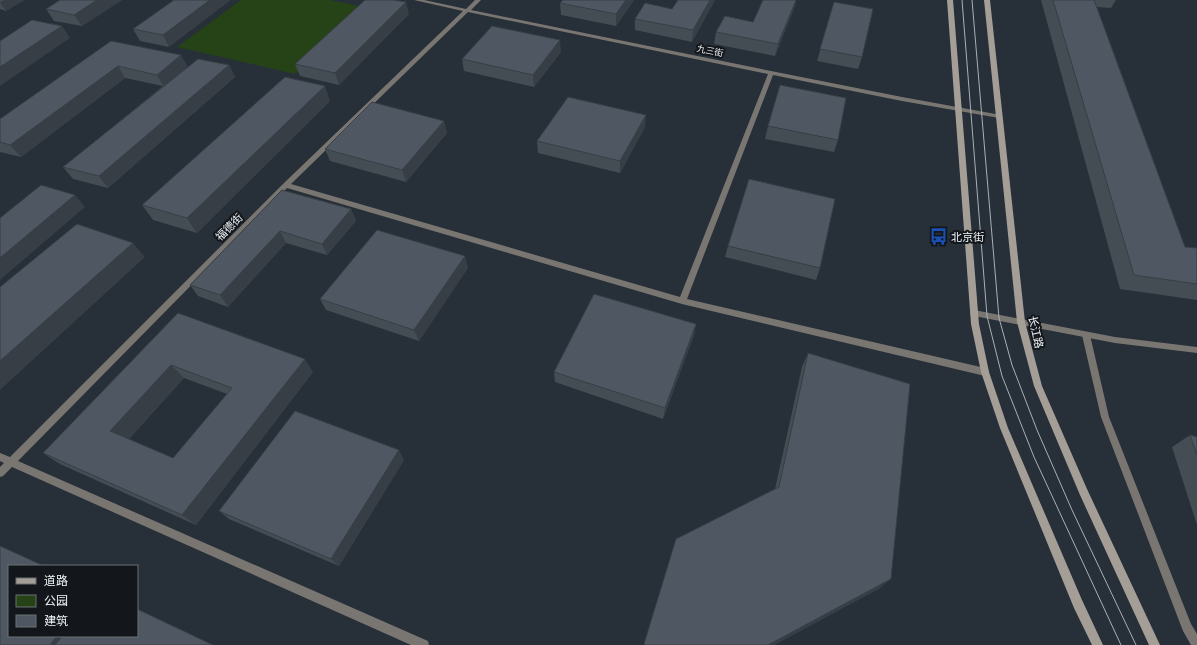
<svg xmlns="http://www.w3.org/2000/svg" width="1197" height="645" font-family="'DM Sans','Noto Sans SC',sans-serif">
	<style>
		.green { fill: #264317 }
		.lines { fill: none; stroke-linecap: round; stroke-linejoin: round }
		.lane { fill: #797671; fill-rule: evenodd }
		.street { fill: #797671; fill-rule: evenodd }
		.secondary { fill: #a49e97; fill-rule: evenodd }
		.tram { stroke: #a9b0b6; stroke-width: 1 }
		.wall { fill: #444c54; fill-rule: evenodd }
		.shaded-wall { fill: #373e45 }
		.building { fill: #4f5862; stroke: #373e45; fill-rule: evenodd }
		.labels { text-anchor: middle; stroke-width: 4; stroke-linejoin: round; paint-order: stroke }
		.far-street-label { font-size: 9px; fill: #eff5fa; stroke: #13171b }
		.street-label { font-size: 11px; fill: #eff5fa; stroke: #13171b }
		.poi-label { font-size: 11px; fill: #eff5fa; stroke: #13171b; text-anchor: start }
	</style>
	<rect width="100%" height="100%" fill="#272f38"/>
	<!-- green -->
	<path class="green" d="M241,0H330L369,8L295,74L177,47Z"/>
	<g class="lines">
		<!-- lane -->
		<path class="lane" d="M1086,332L1089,333L1090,335L1109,417L1191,624L1197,634V645H1191L1183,631L1101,417L1082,335L1083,333Z"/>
		<!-- street -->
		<path class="street" d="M414,0H424L466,9L475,0H481L471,10L771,71L902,97L1001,115L1002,116L999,118L902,101L773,75L687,299L985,368L988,369L989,372L988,375L985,376L682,304L287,188L18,461L428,641L429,645H411L12,467L3,476L0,477V467L4,463L0,461V453L10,457L284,183L463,11ZM468,12L768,74L680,297L291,184Z
			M974,310L1115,337L1197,347V353L1115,343L974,316L971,315L970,313L971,311Z"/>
		<!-- secondary -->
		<path class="secondary" d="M947,0H953L979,324L989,372L1008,428L1082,600L1103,645H1092L1074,608L1000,428L981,372L971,324Z
			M984,0H990L1025,322L1042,386L1087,489L1160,645H1149L1080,495L1034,386L1017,322Z"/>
		<!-- tram -->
		<path class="tram" d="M962,0L987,316L1002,376L1034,457L1121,645
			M972,0L999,318L1012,365L1037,430L1072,510L1136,645"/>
	</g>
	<!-- wall -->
	<path class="wall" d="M0,0H24L6,11L0,9Z
		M122,0L82,26L54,21L46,9Z
		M174,0L169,47L140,41L133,29Z
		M563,0H634L616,26L561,15L560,3Z
		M715,0L692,42L635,30V19L672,9Z
		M763,0H796L795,6L775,56L714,44L716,32L753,22Z
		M1041,0H1116L1111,8L1097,7L1185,247L1197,248V300L1120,289Z
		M834,2L862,57L858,69L817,61Z
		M409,14L339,85L300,76L295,64Z
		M111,41L188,67L229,65L235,77L108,188L73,179L63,167L163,86L125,78L21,157L0,152V119Z
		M561,52L534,87L464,71L462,59Z
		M330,101L197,233L153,220L142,205Z
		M444,121L447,133L406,182L330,161L325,149Z
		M768,126L838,140L834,152L765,139Z
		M645,127L620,173L538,153L537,141Z
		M282,190L351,209L356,221L327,255L286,243L228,307L198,296L190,285Z
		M728,246L820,268L816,280L725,257Z
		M468,268L419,341L326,310L320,299Z
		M178,313L313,372L196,525L60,464L43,453ZM184,378L227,394L173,458L129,439Z
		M696,324L694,335L663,419L555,382L554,372Z
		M808,353L880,588L774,645H644L676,539L775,489L802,367Z
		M1190,435L1197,437V525L1172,447Z
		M404,460L339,566L229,519L219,511Z"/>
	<!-- shaded-wall -->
	<path class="shaded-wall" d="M4,0H24L6,11L0,2Z
		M97,0H122L82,26L74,15Z
		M210,0H231L169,47L163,35Z
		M626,0H634L616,26V14Z
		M710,0H715L692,42L693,30Z
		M796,0L795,6L775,56L778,44Z
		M406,2L409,14L339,85L335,73Z
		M62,26L70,38L0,86V67Z
		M560,40L561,52L534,87L533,75Z
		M181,55L188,67L164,87L157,75Z
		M229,65L235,77L108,188L99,176Z
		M118,66L125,78L21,157L10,145Z
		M325,86L330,101L197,233L187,218Z
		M646,115L645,127L620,173V161Z
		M444,121L447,133L406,182L402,170Z
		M75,195L85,207L0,280V258Z
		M351,209L356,221L327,255L322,244Z
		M280,231L286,243L228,307L220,295Z
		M133,243L145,257L0,390V361Z
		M465,256L468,268L419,341L414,330Z
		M696,324L694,335L663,419L665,408Z
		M305,359L313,372L196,525L182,515Z
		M171,365L184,378L125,443L110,431Z
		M399,450L404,460L339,566L331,559Z
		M891,579L880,588L774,645H768Z
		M57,636H82L75,645H50Z"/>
	<!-- building -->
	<path class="building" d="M60,0H97L74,15L46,9Z
		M174,0H210L163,35L133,29Z
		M365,0H393L406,2L335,73L295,64Z
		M563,0H626L616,14L560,3Z
		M678,0H710L693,30L635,19L645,3L672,9Z
		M763,0H796L778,44L716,32L725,16L753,22Z
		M1053,0H1094L1185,247L1197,248V284L1134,275Z
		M834,2L873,9L862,57L820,49Z
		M32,20L62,26L0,67V41Z
		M492,26L560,40L533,75L462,59Z
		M111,41L181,55L157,75L118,66L10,145L0,142V119Z
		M198,59L229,65L99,176L63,167Z
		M285,77L325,86L187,218L142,205Z
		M780,85L846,98L838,140L768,126Z
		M568,97L646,115L620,161L537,141Z
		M372,102L444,121L402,170L325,149Z
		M749,179L835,199L820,268L728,246Z
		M41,185L75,195L0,258V218Z
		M282,190L351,209L322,244L280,231L220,295L190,285Z
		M77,224L133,243L0,361V287Z
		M377,230L465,256L414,330L320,299Z
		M594,294L696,324L665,408L554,372Z
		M178,313L305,359L182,515L43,453ZM171,365L232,388L173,458L110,431Z
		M808,353L910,384L891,579L768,645H646L644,644L676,539L779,487Z
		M295,411L399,450L331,559L219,511Z
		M1190,435L1197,437V455Z
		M0,546L44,566H9V636H57L50,645H0Z
		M137,609L213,645H55L62,636H137Z"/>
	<!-- icons -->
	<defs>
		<symbol id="bus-bare" viewBox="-9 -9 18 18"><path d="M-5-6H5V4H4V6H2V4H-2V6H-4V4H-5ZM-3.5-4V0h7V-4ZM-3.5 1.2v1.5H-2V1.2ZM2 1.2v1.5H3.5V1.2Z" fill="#1a4fb4" stroke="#13171b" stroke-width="2.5" paint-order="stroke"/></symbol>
	</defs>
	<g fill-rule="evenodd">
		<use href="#bus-bare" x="926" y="224" width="25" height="25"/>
	</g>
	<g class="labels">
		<!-- far-street labels -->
		<g class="far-street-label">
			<text transform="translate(710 51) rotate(12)" y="3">九三街</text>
		</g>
		<!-- street labels -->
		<g class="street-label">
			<text transform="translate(229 227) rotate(-45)" y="4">福德街</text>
			<text transform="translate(1036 332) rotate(77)" y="4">长江路</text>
		</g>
		<!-- poi labels -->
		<g class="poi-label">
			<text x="951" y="241">北京街</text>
		</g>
	</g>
	<!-- legend -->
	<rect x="8" y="565" width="130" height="72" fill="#13171b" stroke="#6b7074"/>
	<rect x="16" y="578" width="20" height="6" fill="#a49e97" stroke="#6b7074"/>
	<text x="44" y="585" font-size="12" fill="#eff5fa">道路</text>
	<rect x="16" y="595" width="20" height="12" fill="#264317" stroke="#6b7074"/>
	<text x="44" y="605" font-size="12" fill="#eff5fa">公园</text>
	<rect x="16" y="615" width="20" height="12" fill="#4f5862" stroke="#6b7074"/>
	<text x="44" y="625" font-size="12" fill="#eff5fa">建筑</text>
</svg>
